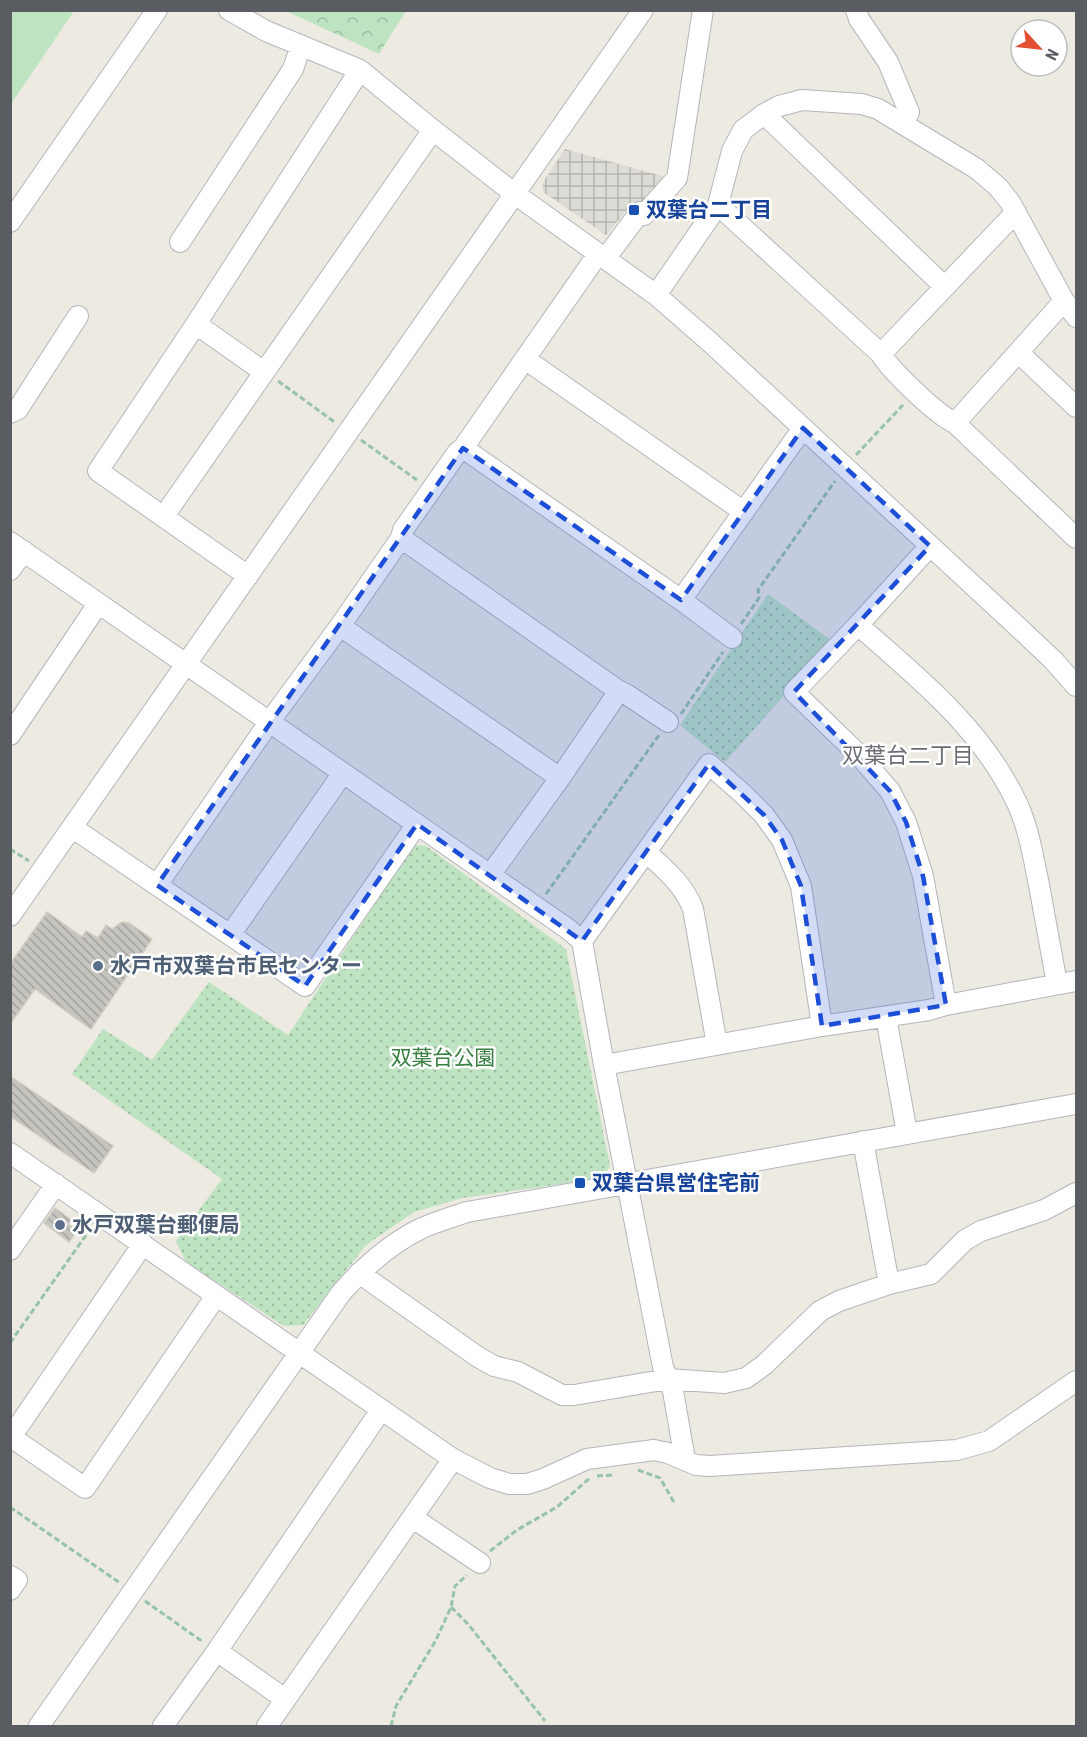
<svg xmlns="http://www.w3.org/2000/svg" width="1087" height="1737" font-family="'Roboto Condensed','Noto Sans JP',sans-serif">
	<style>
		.industrial { fill: url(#industrial-grid) }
		.forest { fill: url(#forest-crowns) }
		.park { fill: url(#park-dots) }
		.pitch { fill: #bee3c1 }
		.building { fill: url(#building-back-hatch); stroke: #d0ccbf; stroke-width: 1.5 }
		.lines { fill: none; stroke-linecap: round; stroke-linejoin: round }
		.minor-casing { stroke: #b3b6bb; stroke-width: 22 }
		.path { stroke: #97c3a8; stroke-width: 3; stroke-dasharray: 6 3; stroke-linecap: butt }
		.minor { stroke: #fff; stroke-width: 20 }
		.marked { fill: #1d4ed8; fill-opacity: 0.2; stroke: #1d4ed8; stroke-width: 4.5; stroke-dasharray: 12 8; stroke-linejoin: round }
		.transit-dot { fill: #1a4fb4; stroke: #fff; stroke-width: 2 }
		.service-dot { fill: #5c6f8a; stroke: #fff; stroke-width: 2 }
		.labels { text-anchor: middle; stroke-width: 5; stroke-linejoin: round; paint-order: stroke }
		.transit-label { font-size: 21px; font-weight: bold; fill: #164399; stroke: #fff; text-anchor: start }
		.service-label { font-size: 21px; font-weight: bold; fill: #4e5e75; stroke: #fff; text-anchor: start }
		.park-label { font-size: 21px; fill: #388142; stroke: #fff }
		.neighbourhood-label { font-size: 22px; fill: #6a6e73; stroke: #fff }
	</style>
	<defs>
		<pattern id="industrial-grid" width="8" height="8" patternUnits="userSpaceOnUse" patternTransform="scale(1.5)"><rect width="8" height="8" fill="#dddbd5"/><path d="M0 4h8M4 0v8" fill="none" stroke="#b6b5b0"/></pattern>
		<pattern id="forest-crowns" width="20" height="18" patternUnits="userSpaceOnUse" patternTransform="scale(1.5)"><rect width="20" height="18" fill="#bee3c1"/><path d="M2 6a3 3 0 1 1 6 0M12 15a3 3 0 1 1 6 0" fill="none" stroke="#9dbba0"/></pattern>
		<pattern id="park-dots" width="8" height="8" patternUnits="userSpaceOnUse" patternTransform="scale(1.5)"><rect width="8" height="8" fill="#bee3c1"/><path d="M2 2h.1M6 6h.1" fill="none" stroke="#9dbba0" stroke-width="1.8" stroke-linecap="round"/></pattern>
		<pattern id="building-back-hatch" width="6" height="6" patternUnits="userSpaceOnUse" patternTransform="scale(1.5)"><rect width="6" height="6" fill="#c6c4be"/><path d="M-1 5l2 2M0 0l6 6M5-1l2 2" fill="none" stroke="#a4a29e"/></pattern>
	</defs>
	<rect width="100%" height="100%" fill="#eceae1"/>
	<!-- industrial -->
	<path class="industrial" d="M565,149L673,179L644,212L632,204L606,235L543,192V182Z"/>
	<!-- forest -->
	<path class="forest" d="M286,11L406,10V11L379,54Z"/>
	<!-- park -->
	<path class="park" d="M768,594L832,641L725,762L680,725Z
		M414,845L426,846L566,949L610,1166L603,1178L462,1198L414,1212L366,1245L303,1325L284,1326L186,1262L176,1241L222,1179L72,1074L103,1029L152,1060L209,982L288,1035Z"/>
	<!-- pitch -->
	<path class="pitch" d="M11,10L74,11L11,104L10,11Z"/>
	<!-- building -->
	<path class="building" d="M47,912L82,937L86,931L98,938L106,925L112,929L122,922L129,923L152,939L91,1029L35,989L10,1024V964Z
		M10,1076L113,1146L94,1173L10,1116Z
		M55,1208L71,1220L68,1224L77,1231L69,1242L44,1223Z"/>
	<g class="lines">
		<defs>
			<path id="minor" d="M229,10L266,31L360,70L433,130L515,194L656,295L711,343L1018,627L1053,660L1076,686
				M856,10L859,19L888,62L909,112L904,123
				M764,114L945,287
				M718,205L881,354L1016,212
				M10,222L157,10
				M180,242L293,69L301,45
				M605,259L640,212L644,215L677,178L703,10
				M656,295L718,205L732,151L743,130L764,114L779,106L802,100L862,104L878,109L977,169L998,187L1010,202L1064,301L1076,317
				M196,324L264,372
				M1019,353L1076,407
				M881,354C890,370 938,416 955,423L1076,538
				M525,359L744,512
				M10,413L18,409L78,316
				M955,423L1064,301
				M463,448L681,600L732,638
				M164,516L433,130
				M401,538L619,691L560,778L490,875
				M10,542L568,929L582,941L604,1065L663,1367L673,1391L685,1460
				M930,546L858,625L794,692L857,753L890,791L906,822L923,876L946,1005
				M10,570L24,551
				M248,576L98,471L196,324L360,70
				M681,600L803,428
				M858,625C916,676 979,726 1014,797C1028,823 1033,856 1039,885C1045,918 1051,951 1057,984
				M340,626L560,778
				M619,691L626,694L668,722
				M10,735L98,604
				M73,828L305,986L417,824
				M646,852C665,869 684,885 693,909L717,1045
				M157,885L270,721L340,626L401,538L403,530L457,453L463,448L598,254
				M10,916L643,10
				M230,935L343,773
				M582,941L709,764L743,794L764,815L782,840L801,886L822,1026
				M886,1017L907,1133
				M604,1065L822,1026L929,1010L946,1005L1076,981
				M863,1141L889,1284
				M10,1153L453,1459L490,1478L509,1484H527L543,1479L587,1459L654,1450L668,1453L696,1465L710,1466L957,1450L989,1441L1076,1381
				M143,1244L11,1437L85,1488L216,1296
				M10,1250L56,1184
				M359,1273L478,1357L494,1366L518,1372L562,1395H574L668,1379L724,1383L746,1378L764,1365L820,1311L839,1301L889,1284L931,1274L965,1240L981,1231L1044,1210L1076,1193
				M413,1518L480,1563
				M10,1576L17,1580L10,1590
				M217,1651L285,1699
				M39,1726L341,1293C363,1268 391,1243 422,1228C436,1222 452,1217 467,1212L1076,1104
				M163,1726L217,1651L381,1410
				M267,1726L453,1459"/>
		</defs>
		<!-- minor casing -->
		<use href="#minor" class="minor-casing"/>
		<!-- path -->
		<path class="path" d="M278,381L336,423
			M361,440L417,480
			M856,455L903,405
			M741,624L759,598L758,590L835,481
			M681,714L723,652
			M10,849L29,861
			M546,894L659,735
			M10,1343L91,1228
			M638,1470L660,1478L675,1504
			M597,1476L612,1475
			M10,1507L120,1583
			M490,1551L517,1530L557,1507L591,1477
			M145,1601L203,1642
			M451,1607L468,1624L545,1721
			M391,1726L396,1706L436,1640L451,1607L455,1586L467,1575"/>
		<!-- minor -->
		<use href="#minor" class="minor"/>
	</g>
	<!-- marked area -->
	<path class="marked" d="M803,428L930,546L794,692L890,791L906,822L923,876L946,1005L822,1026L801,886L782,840L764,815L709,764L582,941L417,824L305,986L157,885L463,448L681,600Z"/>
	<!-- markers -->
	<g class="transit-dot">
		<rect x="628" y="204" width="12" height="12" rx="3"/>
		<rect x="574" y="1177" width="12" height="12" rx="3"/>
	</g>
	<g class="service-dot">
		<circle cx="98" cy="966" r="6"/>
		<circle cx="60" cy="1225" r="6"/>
	</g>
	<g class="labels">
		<!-- transit labels -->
		<g class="transit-label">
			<text x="646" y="217">双葉台二丁目</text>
			<text x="592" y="1190">双葉台県営住宅前</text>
		</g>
		<!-- service labels -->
		<g class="service-label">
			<text x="110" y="973">水戸市双葉台市民センター</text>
			<text x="72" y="1232">水戸双葉台郵便局</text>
		</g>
		<!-- park labels -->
		<g class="park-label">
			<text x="443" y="1065">双葉台公園</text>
		</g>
		<!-- neighbourhood labels -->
		<g class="neighbourhood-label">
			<text x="908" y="763">双葉台二丁目</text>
		</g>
	</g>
	<!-- border -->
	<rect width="1087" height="1737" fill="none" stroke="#595c61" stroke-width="24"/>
	<!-- north arrow -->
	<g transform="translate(1039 48) rotate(117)"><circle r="28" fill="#ffffff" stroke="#bdbec0" stroke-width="1.5"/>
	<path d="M0-4.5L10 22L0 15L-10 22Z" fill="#e14f32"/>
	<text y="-9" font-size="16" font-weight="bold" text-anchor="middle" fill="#595c61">N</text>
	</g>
</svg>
